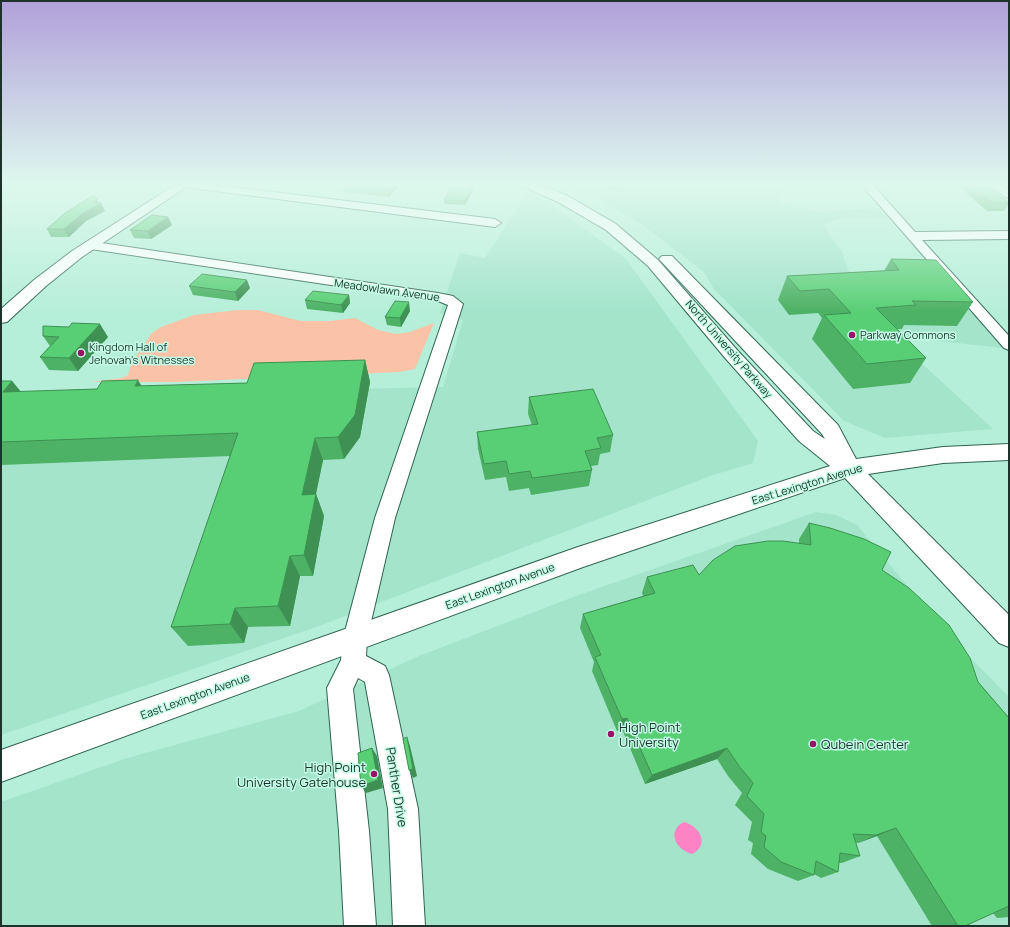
<svg xmlns="http://www.w3.org/2000/svg" width="1010" height="927" font-family="Manrope,sans-serif">
	<style>
		.built { fill: #a3e4cb }
		.green { fill: #fac3a7 }
		.water { fill: #fe83c4 }
		.lines { fill: none; stroke-linecap: round; stroke-linejoin: round }
		.minor-casing { stroke: #2f6452; stroke-width: 2 }
		.major-casing { stroke: #2f6452; stroke-width: 2 }
		.minor { fill: #fff; fill-rule: evenodd }
		.major { fill: #fff; fill-rule: evenodd }
		.wall { fill: #4db265 }
		.shaded-wall { fill: #3e9152 }
		.building { fill: #59cf75; stroke: #3e9152 }
		.poi-dot { fill: #981367; stroke: #c3fce6; stroke-width: 1.5 }
		.labels { text-anchor: middle; stroke-width: 3; stroke-linejoin: round; paint-order: stroke }
		.street-label { font-size: 11px; fill: #1c322a; stroke: #c3fce6 }
		.poi-label { font-size: 11px; fill: #1c322a; stroke: #c3fce6; text-anchor: start }
		.near-poi-label { font-size: 13px; fill: #1c322a; stroke: #c3fce6; text-anchor: start }
		.near-street-label { font-size: 13px; fill: #1c322a; stroke: #c3fce6 }
	</style>
	<rect width="100%" height="100%" fill="#b6efd9"/>
	<!-- built -->
	<path class="built" d="M566,183H777L780,203L819,212L878,208L887,219H837L823,225L842,252L850,275L934,271L1003,348L892,336L993,429L885,438L844,421L714,289L704,272L641,224L595,197Z
		M526,194L538,195L626,259L758,441L753,463L713,475L319,626L1,735V443L35,396L443,387L463,320L440,313L460,253L485,258Z
		M816,512L836,515L857,525L949,636L1009,697V926H1V802L127,758L299,711L419,656L576,596Z"/>
	<!-- green -->
	<path class="green" d="M238,310H258L301,321H330L355,318L378,330L396,334L410,332L434,323L415,369L400,372L178,382H91L122,378L128,375L131,364L152,333L161,327L194,315Z"/>
	<!-- water -->
	<path class="water" d="M684,822C700,826 710,845 692,854C676,850 666,831 684,822Z"/>
	<g class="lines">
		<defs>
			<path id="minor" d="M180,183H199L495,219L501,223L495,227L184,187L180,186Z
				M860,183H871L915,232L1009,231V239L922,240L1009,336V350L1004,348Z
				M988,183H999L1009,190V198L1005,197Z
				M88,241L438,293L453,296L463,304L395,518L367,639L366,656L385,666L389,675L418,809L425,926H393L388,809L365,682L358,678L353,689L369,831L376,926H344L339,831L327,688L341,660L343,639L375,518L448,305L438,301L84,248L82,245Z"/>
			<path id="major" d="M178,183H192L82,257L46,286L7,322L1,323V309L34,280L72,251Z
				M520,183H536L568,196L616,224L658,260L738,351L813,431L825,439L822,434L659,259L662,256H672L838,425L856,459L943,447L1009,444V460L943,463L868,474L1009,615V647L999,643L845,478L583,567L1,782V750L578,547L830,466L799,441L726,359L648,266L606,230L558,202L522,186Z"/>
		</defs>
		<!-- minor casing -->
		<use href="#minor" class="minor-casing"/>
		<!-- major casing -->
		<use href="#major" class="major-casing"/>
		<!-- minor -->
		<use href="#minor" class="minor"/>
		<!-- major -->
		<use href="#major" class="major"/>
	</g>
	<!-- wall -->
	<path class="wall" d="M342,183H402L389,197L344,192Z
		M599,183H630L613,189Z
		M960,183H982L1009,203V204L1004,211H987L958,186Z
		M473,190L465,205L445,204L444,200Z
		M99,203H101L105,211L86,221L69,237H51L47,229Z
		M168,217L172,225L151,239L134,238L130,230Z
		M891,259L973,302L957,326L904,325L902,329H897L926,358L910,383L853,389L812,339L822,318L818,313L789,315L778,300L787,276L884,271Z
		M189,286L250,288L238,301L193,295Z
		M349,295L350,303L343,313L307,309L305,300Z
		M410,311L401,327L387,325L385,317Z
		M43,336L108,337L78,371L49,370L40,357L50,346Z
		M365,360L370,382L360,437L344,459L323,460L316,494L324,516L313,576H300L290,626L248,627L244,643L188,646L171,627L230,456L1,465V381H12L21,392L97,389L142,386L247,383Z
		M529,397L613,435L610,452L600,454L598,465L591,466L592,470L589,486L531,495L529,488L509,491L506,477L485,480L478,449L477,432L532,425L528,414Z
		M809,523L882,570L1009,718V917L997,918L993,913L965,926H932L877,836L858,843H855L860,856L842,863H839L838,872L821,878L814,874V875L798,881L768,869L751,854L753,843L748,840L752,822L735,805L742,793L728,776L717,759L645,784L622,729L617,731L592,671L594,662L580,628L583,614L643,596L642,593L647,577L699,575L799,543V539Z"/>
	<!-- shaded-wall -->
	<path class="shaded-wall" d="M10,183H57L56,184L13,188Z
		M387,183H402L389,197Z
		M614,183H630L613,189Z
		M473,186V190L465,205V201Z
		M97,200L99,204L101,203L105,211L86,221L69,237L64,229Z
		M168,217L172,225L151,239L148,231Z
		M247,280L250,288L238,301L235,292Z
		M349,295L350,303L343,313L341,305Z
		M409,302L410,311L401,327L400,318Z
		M100,324L108,337L78,371L69,358Z
		M365,360L370,382L360,437L344,459L338,437Z
		M138,380L152,403L135,386Z
		M12,381L30,403L3,392Z
		M315,438L323,460L311,517L302,495Z
		M316,494L324,516L313,576L304,555Z
		M290,556L300,576L290,626L278,606Z
		M235,608L248,627L244,643L230,624Z
		M627,718L622,729L617,731L622,719Z
		M407,737L410,746L417,776L413,778L409,770Z
		M372,748L377,756L383,788L366,793L361,786Z
		M727,748L717,759L645,784L652,775Z
		M896,828L877,836L858,843L876,835Z"/>
	<!-- building -->
	<path class="building" d="M967,183H982L1009,203H992Z
		M453,184L473,186L465,201L444,200Z
		M94,195L97,200L94,202L101,203L82,214L64,229H47L65,213Z
		M152,215L168,217L148,231L130,230Z
		M891,259L936,260L973,302L912,301L916,305L876,308L926,358L867,364L824,315L851,313L829,289L800,291L787,276L899,270Z
		M202,274L247,280L235,292L189,286Z
		M313,291L349,295L341,305L305,300Z
		M395,301L409,302L400,318L385,317Z
		M72,323L100,324L69,358L40,357L59,337L43,336V326L69,327Z
		M365,360L355,415L338,437L315,438L302,495L316,494L304,555L290,556L278,606L235,608L230,624L171,627L238,433L1,442V381H12L3,392L97,389L102,381L138,380L135,386L247,383L254,363Z
		M593,389L613,435L597,438L601,448L585,451L592,470L532,478L530,471L509,474L506,461L484,464L477,432L538,424L529,397Z
		M809,523L830,528L864,539L891,552L882,570L909,588L949,625L970,658L978,682L1009,718V906L965,926H958L896,828L876,835L853,834L860,856L840,853L838,872L816,861L814,875L781,862L764,847L766,836L761,832L764,814L747,796L753,783L739,766L727,748L652,775L627,718L622,719L595,657L601,655L583,614L655,593L647,577L693,565L699,575L713,560L735,546L768,541H783L811,545Z
		M407,737L413,769L409,770L403,739Z
		M372,748L378,780L361,786L358,753Z"/>
	<!-- sky -->
	<linearGradient id="sky" x2="0" y2="1"><stop stop-color="#b1a0da"/><stop offset="0.59" stop-color="#def8ee"/><stop offset="1" stop-color="#def8ee" stop-opacity="0"/></linearGradient>
	<rect width="1010" height="312" fill="url(#sky)"/>
	<!-- markers -->
	<g class="poi-dot">
		<circle cx="852" cy="335" r="4"/>
		<circle cx="81" cy="353" r="4"/>
		<circle cx="611" cy="734" r="4"/>
		<circle cx="813" cy="744" r="4"/>
		<circle cx="374" cy="774" r="4"/>
	</g>
	<g class="labels">
		<!-- street labels -->
		<g class="street-label">
			<text transform="translate(387 290) rotate(8)" y="4">Meadowlawn Avenue</text>
			<text transform="translate(729 349) rotate(49)" y="4">North University Parkway</text>
			<text transform="translate(807 484) rotate(-17)" y="4">East Lexington Avenue</text>
			<text transform="translate(500 586) rotate(-20)" y="4">East Lexington Avenue</text>
			<text transform="translate(195 696) rotate(-20)" y="4">East Lexington Avenue</text>
		</g>
		<!-- poi labels -->
		<g class="poi-label">
			<text x="860" y="339">Parkway Commons</text>
			<text x="89" y="351">Kingdom Hall of<tspan x="89" dy="13">Jehovah’s Witnesses</tspan></text>
		</g>
		<!-- near-poi labels -->
		<g class="near-poi-label">
			<text x="619" y="732">High Point<tspan x="619" dy="15">University</tspan></text>
			<text x="821" y="749">Qubein Center</text>
			<text x="366" y="772" text-anchor="end">High Point<tspan x="366" dy="15">University Gatehouse</tspan></text>
		</g>
		<!-- near-street labels -->
		<g class="near-street-label">
			<text transform="translate(397 787) rotate(81)" y="5">Panther Drive</text>
		</g>
	</g>
	<!-- border -->
	<rect width="1010" height="927" fill="none" stroke="#1c322a" stroke-width="4"/>
</svg>
